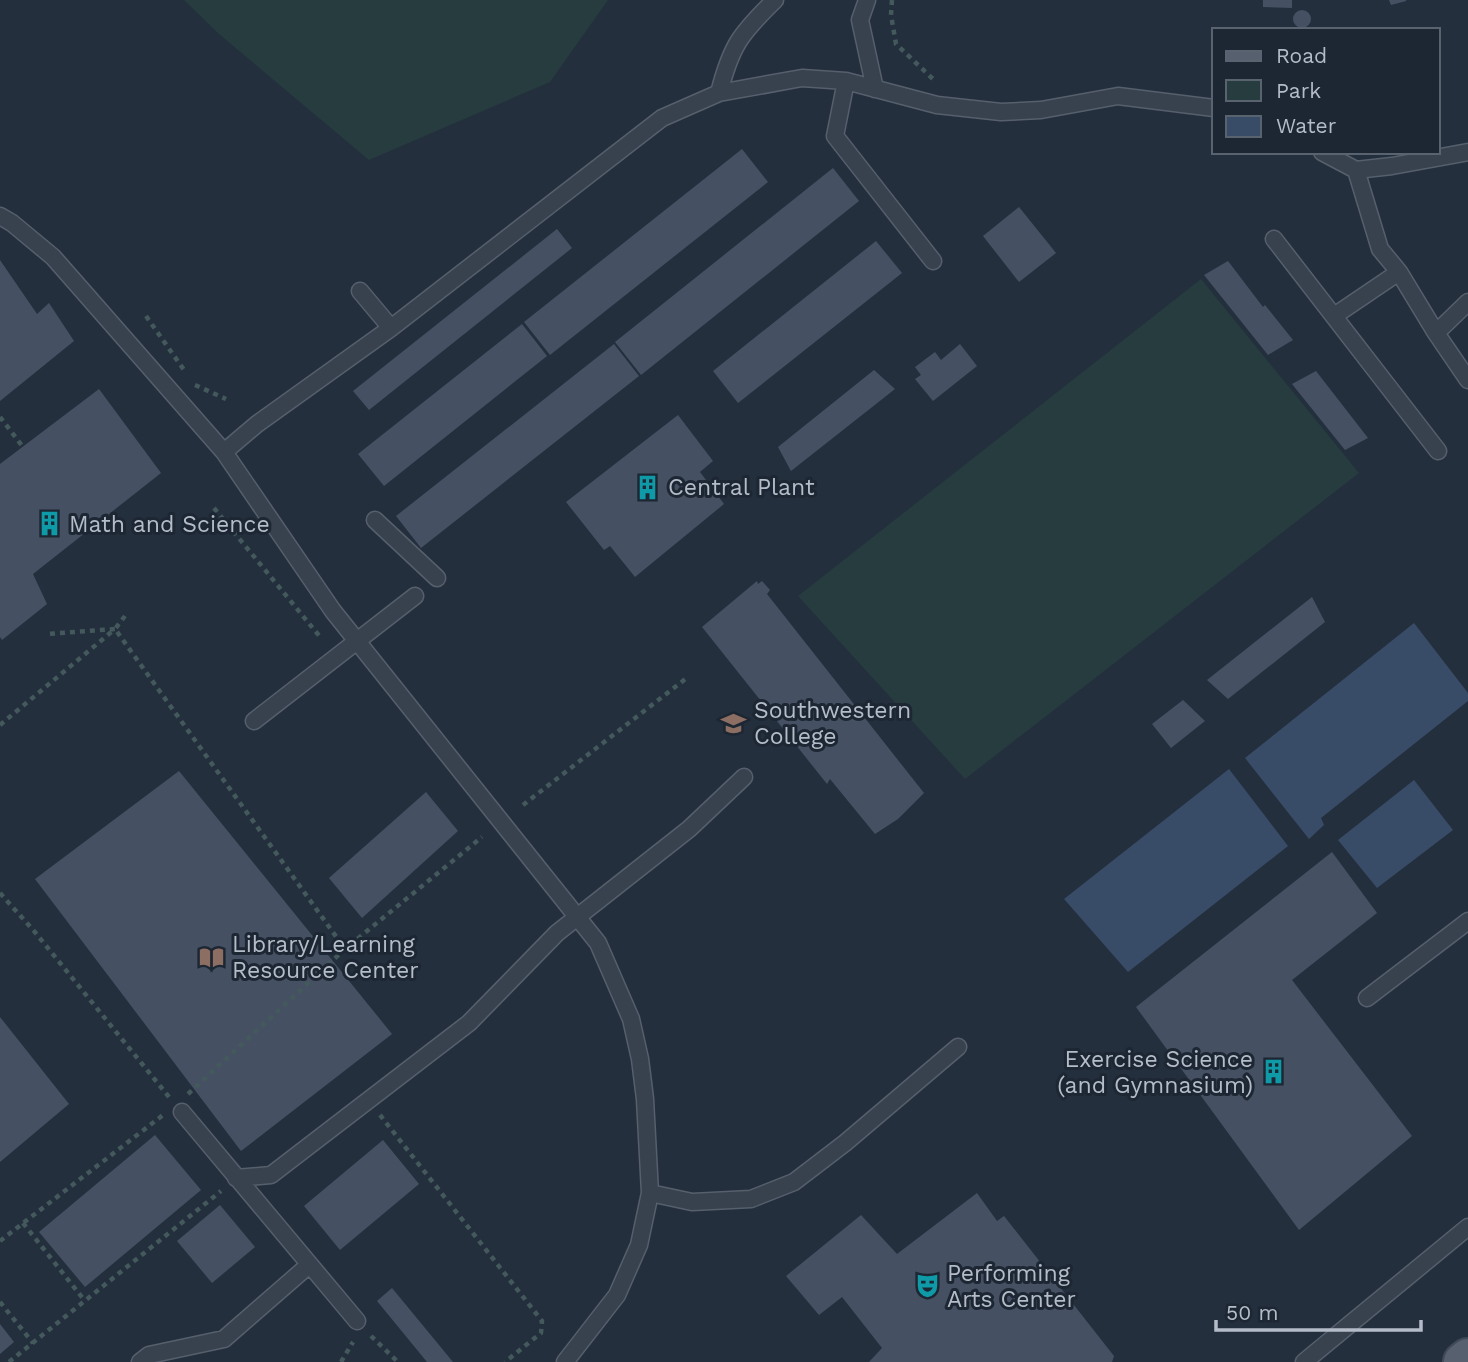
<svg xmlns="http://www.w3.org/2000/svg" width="1468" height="1362" font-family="'Work Sans',sans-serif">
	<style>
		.green { fill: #263c3f }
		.water { fill: #394c67 }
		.building { fill: #455162 }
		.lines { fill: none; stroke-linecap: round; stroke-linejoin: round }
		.service-casing { stroke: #565f6c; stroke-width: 19 }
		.primary-casing { stroke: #414a57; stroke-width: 42 }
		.path { stroke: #44595c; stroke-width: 4.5; stroke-dasharray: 5 5; stroke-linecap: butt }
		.service { stroke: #38414e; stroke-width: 16 }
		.primary { stroke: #56606e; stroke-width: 38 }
		.labels { text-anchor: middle; stroke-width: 6; stroke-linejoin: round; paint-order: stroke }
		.poi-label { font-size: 23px; fill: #b4bcc9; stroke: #1d2633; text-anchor: start }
	</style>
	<rect width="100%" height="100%" fill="#242f3e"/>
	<!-- green -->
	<path class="green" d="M184,0H608L550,82L369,160L219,34Z
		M1201,279L1359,473L965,779L798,596Z"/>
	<!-- water -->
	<path class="water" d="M1414,623L1468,693V701L1321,818L1324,825L1309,839L1245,758Z
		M1229,769L1288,846L1128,972L1064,899Z
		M1414,780L1453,830L1377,888L1338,840Z"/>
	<!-- building -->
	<path class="building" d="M1263,0H1292V8L1263,7Z
		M1389,0H1406V1L1391,5Z
		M1293 19a9 9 0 1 1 18 0a9 9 0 1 1-18 0Z
		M742,149L768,182L550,355L524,322Z
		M833,168L859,201L641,375L615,342Z
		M1019,207L1056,253L1019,282L983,236Z
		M557,229L572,248L369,410L353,391Z
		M876,241L902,273L738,403L713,371Z
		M0,260L37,314L49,303L74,341L0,401Z
		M1228,261L1263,307L1265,305L1293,340L1268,355L1204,275Z
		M522,324L547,356L384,486L358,454Z
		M614,344L639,376L421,548L396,516Z
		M960,344L977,366L933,401L915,379L921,375L915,367L935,352L941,360Z
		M874,370L895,389L791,471L778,447Z
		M1316,371L1368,438L1345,450L1292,384Z
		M99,389L161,473L33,574L47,604L2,640L0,637V464Z
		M678,415L713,461L700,472L724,504L635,577L610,546L604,550L566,502Z
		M757,581L758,584L762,581L770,590L767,594L924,793L898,819L875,834L830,779L827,784L702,627Z
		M1312,597L1325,622L1228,699L1207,680Z
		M1183,700L1205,721L1171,748L1152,724Z
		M179,771L392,1034L241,1151L35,879Z
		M426,792L458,831L362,918L329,878Z
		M1332,852L1377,913L1292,980L1412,1136L1299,1230L1136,1007Z
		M0,1017L69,1104L0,1162Z
		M155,1135L201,1190L85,1287L39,1232Z
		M383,1140L419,1184L340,1250L304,1206Z
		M977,1193L997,1221L1004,1216L1114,1356L1112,1362H869L882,1348L842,1297L819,1315L786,1276L861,1215L897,1254Z
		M220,1205L255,1247L212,1283L177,1241Z
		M392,1288L453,1362H427L377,1301Z
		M0,1324L14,1342L0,1354Z"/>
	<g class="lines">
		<defs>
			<path id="service" d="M867,0L860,20L875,89
				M846,81L835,136L933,261
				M719,93C731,46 740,34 775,0
				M1322,152L1356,170L1392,166L1468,152
				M1356,170L1380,249L1399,272L1436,333L1468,302
				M0,216L12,223L53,257L224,452L333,611L598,943L631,1019L640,1059L645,1099L650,1193L639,1245L617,1295L565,1362
				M1274,239L1438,451
				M360,291L391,328
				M1334,316L1399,272
				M1436,333L1468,380
				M224,452L257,424L391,328L662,118L719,93L802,78L846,81L937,105L1001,112L1041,110L1118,96L1214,108
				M375,520L437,578
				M254,721L415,596
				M1367,998L1468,921
				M182,1112L357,1321
				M236,1178L271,1175L469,1023L557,933L689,829L744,777
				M650,1193L692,1202L751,1199L794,1182L845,1143L958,1047
				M140,1362L149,1355L224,1339L309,1265
				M1304,1362L1468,1227"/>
			<path id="primary" d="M1463,1362L1468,1358"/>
		</defs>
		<!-- service casing -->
		<use href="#service" class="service-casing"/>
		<!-- primary casing -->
		<use href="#primary" class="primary-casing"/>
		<!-- path -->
		<path class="path" d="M892,0L891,15L896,44L934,80
			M146,316L184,370
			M195,385L226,399
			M0,417L23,447
			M214,508L321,638
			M125,616L115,629L345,949
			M0,725L115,629L47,634
			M523,805L688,677
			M0,893L34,931L169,1097
			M188,1094L345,949L482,837
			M380,1115L542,1321L541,1333L505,1362
			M23,1223L85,1301
			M0,1241L163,1115
			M0,1302L33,1343
			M371,1336L398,1362
			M9,1362L221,1191
			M341,1362L353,1342"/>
		<!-- service -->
		<use href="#service" class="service"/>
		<!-- primary -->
		<use href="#primary" class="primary"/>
	</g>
	<!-- icons -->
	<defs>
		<symbol id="building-bare" viewBox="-9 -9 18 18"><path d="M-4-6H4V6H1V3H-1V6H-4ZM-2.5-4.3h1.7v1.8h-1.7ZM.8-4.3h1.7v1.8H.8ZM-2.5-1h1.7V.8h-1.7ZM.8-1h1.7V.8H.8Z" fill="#0f9aa8" stroke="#1d2633" stroke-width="2.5" paint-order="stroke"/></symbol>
		<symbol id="university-bare" viewBox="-9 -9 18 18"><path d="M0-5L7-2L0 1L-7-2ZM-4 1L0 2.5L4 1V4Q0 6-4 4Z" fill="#8d6e63" stroke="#1d2633" stroke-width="2.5" paint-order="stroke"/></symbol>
		<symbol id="library-bare" viewBox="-9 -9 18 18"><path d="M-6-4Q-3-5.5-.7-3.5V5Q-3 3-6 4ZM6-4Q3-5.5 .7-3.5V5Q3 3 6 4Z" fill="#8d6e63" stroke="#1d2633" stroke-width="2.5" paint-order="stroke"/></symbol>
		<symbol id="theatre-bare" viewBox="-9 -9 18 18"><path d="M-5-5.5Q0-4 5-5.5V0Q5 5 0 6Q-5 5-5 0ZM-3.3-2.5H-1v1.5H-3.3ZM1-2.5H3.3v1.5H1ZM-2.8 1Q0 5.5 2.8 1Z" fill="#0f9aa8" stroke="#1d2633" stroke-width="2.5" paint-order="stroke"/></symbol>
	</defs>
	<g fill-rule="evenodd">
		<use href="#building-bare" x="630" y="470" width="35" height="35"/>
		<use href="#building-bare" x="32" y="506" width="35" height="35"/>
		<use href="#university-bare" x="716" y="706" width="35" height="35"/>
		<use href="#library-bare" x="194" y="940" width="35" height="35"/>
		<use href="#building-bare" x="1256" y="1054" width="35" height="35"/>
		<use href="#theatre-bare" x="910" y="1268" width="35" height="35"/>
	</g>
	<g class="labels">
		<!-- poi labels -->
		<g class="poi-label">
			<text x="668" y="495">Central Plant</text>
			<text x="69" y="532">Math and Science</text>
			<text x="754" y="718">Southwestern<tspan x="754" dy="26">College</tspan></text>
			<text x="232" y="952">Library/Learning<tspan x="232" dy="26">Resource Center</tspan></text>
			<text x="1253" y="1067" text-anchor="end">Exercise Science<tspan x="1253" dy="26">(and Gymnasium)</tspan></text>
			<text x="947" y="1281">Performing<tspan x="947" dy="26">Arts Center</tspan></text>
		</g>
	</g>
	<!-- legend -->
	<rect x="1212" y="28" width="228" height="126" fill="#1d2633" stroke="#59626f" stroke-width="2"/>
	<rect x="1226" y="51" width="35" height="10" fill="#56606e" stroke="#59626f" stroke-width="2"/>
	<text x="1276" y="63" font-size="21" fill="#b4bcc9">Road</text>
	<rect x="1226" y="80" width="35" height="21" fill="#263c3f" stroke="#59626f" stroke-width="2"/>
	<text x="1276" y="98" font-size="21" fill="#b4bcc9">Park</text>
	<rect x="1226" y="116" width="35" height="21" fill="#394c67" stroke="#59626f" stroke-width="2"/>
	<text x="1276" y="133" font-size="21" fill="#b4bcc9">Water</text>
	<!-- scale -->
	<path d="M1216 1320v10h205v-10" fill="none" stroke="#b4bcc9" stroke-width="3.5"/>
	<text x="1226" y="1320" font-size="21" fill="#b4bcc9" stroke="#1d2633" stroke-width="5" paint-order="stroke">50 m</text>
</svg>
